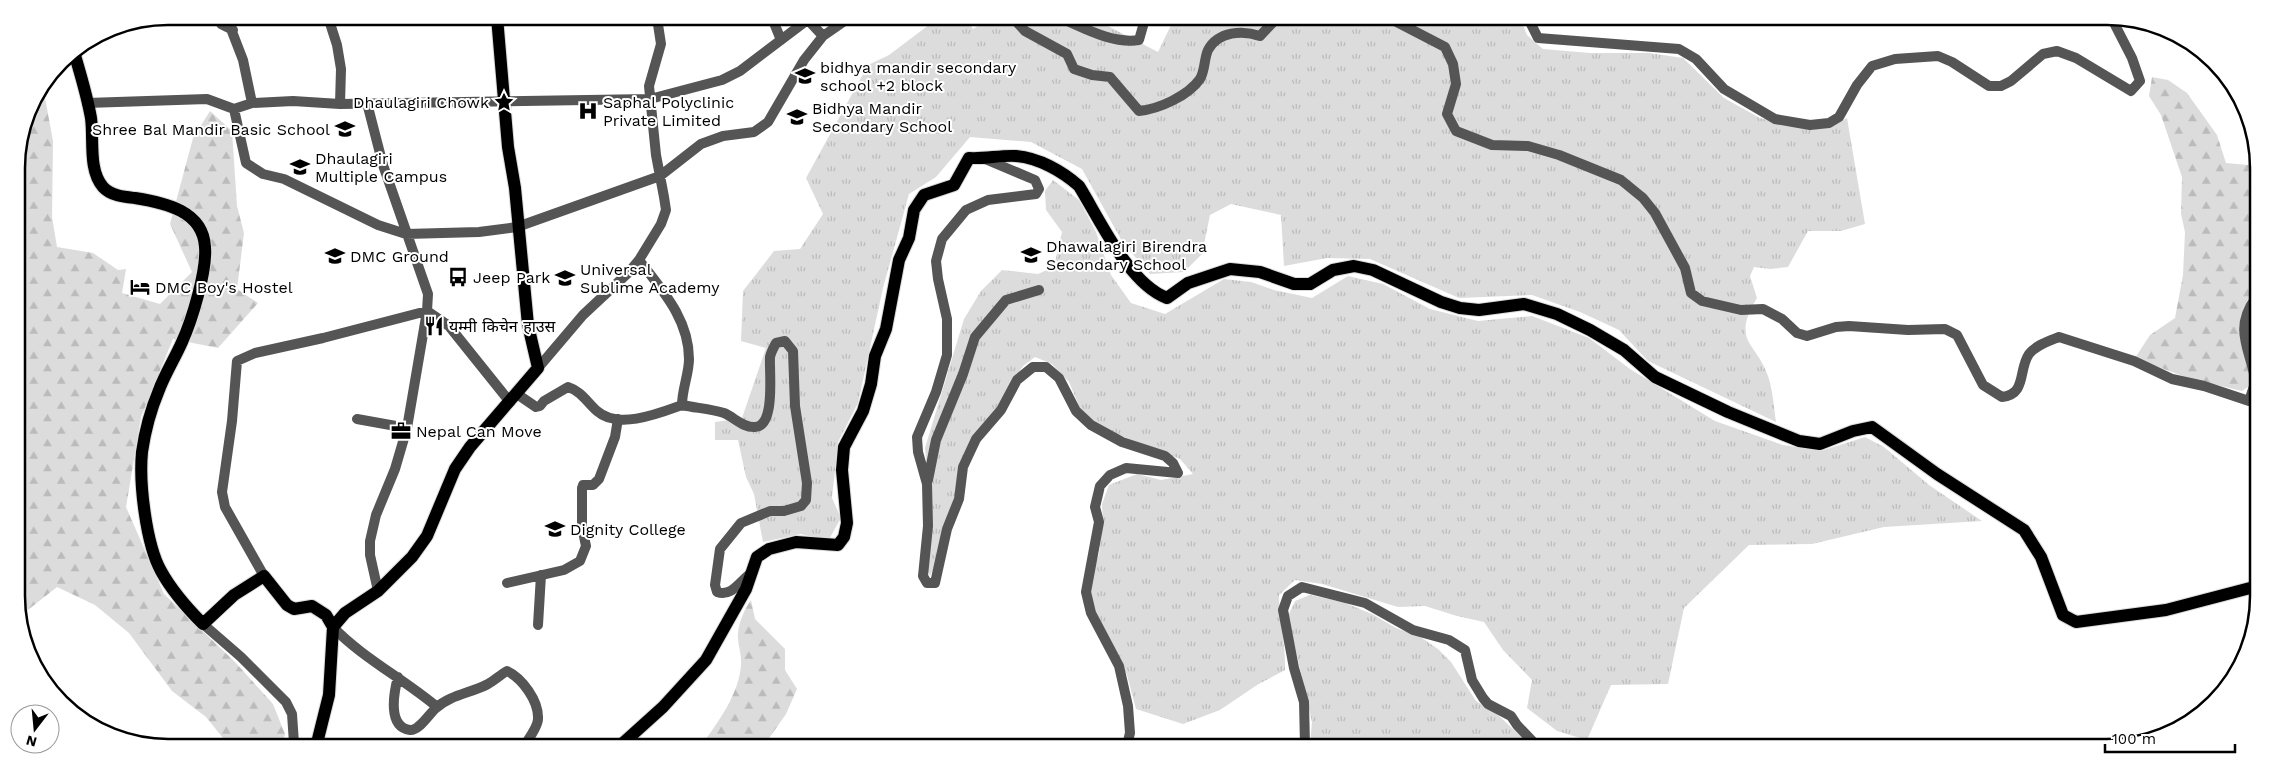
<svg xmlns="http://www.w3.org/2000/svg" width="2275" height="764" font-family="'Work Sans','Noto Sans Devanagari',sans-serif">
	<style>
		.grass { fill: url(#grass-tufts) }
		.forest { fill: url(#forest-firs) }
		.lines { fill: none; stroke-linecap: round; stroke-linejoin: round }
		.major-casing { stroke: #dbdbdb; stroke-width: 14 }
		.minor { stroke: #555; stroke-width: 10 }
		.major { stroke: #000; stroke-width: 12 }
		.labels { text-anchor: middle; stroke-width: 4; stroke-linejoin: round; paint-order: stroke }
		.poi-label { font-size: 16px; fill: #000; stroke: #fff; text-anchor: start }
		.rim { fill: none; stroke: #000; stroke-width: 2.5 }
	</style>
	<defs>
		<pattern id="grass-tufts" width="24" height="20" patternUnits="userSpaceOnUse" patternTransform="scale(1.25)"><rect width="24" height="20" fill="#dcdcdc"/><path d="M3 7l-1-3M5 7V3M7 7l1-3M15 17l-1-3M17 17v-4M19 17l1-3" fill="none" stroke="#bbb"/></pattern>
		<pattern id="forest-firs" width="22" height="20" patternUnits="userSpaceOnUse" patternTransform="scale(1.25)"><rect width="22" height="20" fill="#dcdcdc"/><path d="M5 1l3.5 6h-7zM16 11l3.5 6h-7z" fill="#bbb"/></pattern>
	</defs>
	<rect width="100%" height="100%" fill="#fff"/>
	<!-- grass -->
	<path class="grass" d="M938,18H966L973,29L991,18L1104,19L1100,22L1158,52L1174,19L1521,20L1527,35L1543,49L1590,53H1649L1683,58L1724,98L1760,118L1809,130L1830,127L1847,118L1865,224L1841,231H1808L1788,267L1770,269L1754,267L1750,276L1757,298C1730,343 1757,341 1769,379C1773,393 1774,408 1776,422L1648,361L1619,330L1580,312L1532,295L1459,298L1370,259L1327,258L1284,266L1281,215L1231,204L1210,215L1202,254L1184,272L1150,274L1123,243L1082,169L1031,142L970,137L936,177L909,194L883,288L858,403L838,442L832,498L841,518L828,541L801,534L763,542L754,494L746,477L738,440H715V422L742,418L766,348L741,341L743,291L774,251L800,249L823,214L806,178L868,65L889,55Z
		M1053,180L1079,200L1096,232L1111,275L1131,303L1165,314L1224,279L1251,282L1274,290L1312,298L1348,276L1383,284L1430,309L1478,321L1532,316L1589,338L1630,369L1715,421L1783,445L1821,451L1865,437L1884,447L1929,485L1982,521L1884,527L1812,544L1749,545L1684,608L1668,684L1611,685L1587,740L1557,731L1527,708L1532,680L1503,650L1484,622L1457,616L1425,606L1398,607L1322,584L1295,580L1279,595C1279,621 1286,645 1285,670L1257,685L1220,710L1183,724L1136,709L1127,675L1095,613L1090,594L1092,575L1099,554L1103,524L1102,504L1109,485L1137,474L1161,480L1193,474L1180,459L1117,434L1091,419L1080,408L1069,382L1052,364L1035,357L1023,366L1008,389L958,485L935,565L930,576L927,569L931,510L925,448L964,319L981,291L1002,270L1038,274L1054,267L1062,232L1046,210L1045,191Z
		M1310,595L1343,602L1372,614L1396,628L1419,636L1438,649L1451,662L1476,701L1497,714L1531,746L1310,745L1312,722L1288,616L1295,601Z"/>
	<!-- forest -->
	<path class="forest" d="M2152,77L2168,80L2187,93L2217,135L2226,163L2248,165L2256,151L2255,295C2224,320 2254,354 2251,385L2242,391L2188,378L2135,358L2150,335L2175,318L2183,275L2185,232L2181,214L2182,177L2161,115L2149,96Z
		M43,87L53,141L52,217L57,247L93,253L118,270L126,269L122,293L160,304L192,272L170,224L193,138L210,111L232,131L237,206L244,233L237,289L258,303L218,348L173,339L141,417L126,507L164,594L235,662L273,704L285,734L283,743H227L206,717L172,691L129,633L95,605L57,587L19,617L17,158L28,110Z
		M751,600L755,619L785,649V670L797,689L786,714L765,744H702C718,723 740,692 741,664C742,654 737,643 738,633C739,622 745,608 751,600Z"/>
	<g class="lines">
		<defs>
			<path id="major" d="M74,52C80,73 87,95 91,118C94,139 88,170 103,187C111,196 125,197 135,198C166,203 203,211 205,247C207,271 192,320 182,342C175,358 165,374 159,390C151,409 145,431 142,452C139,483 146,544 161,571C172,591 187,608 203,624L234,595L264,576L287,605L294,609L312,606L326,615L333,627L329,695L317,743
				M333,627L345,613L378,591L412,557L427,536L455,469L470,447L538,368L528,325L515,188L508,147L497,17
				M622,744L663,707L706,660L746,589L757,557L769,549L796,542L838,545L844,537L847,523L842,470L844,447L863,411L871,384L875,356L886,329L899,260L909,238L914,210L924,195L954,185L969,158C985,159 1001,155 1016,156C1039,158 1062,171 1079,186C1100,220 1129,284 1167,298L1188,283L1230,269L1260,272L1294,284H1310L1333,270L1354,266L1373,270L1441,302L1460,308L1479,310L1524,304L1557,314L1590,330L1624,350L1655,377L1728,412L1799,441L1820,444L1853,431L1872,427L1937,474L2024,530L2041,557L2063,615L2076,622L2166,610L2254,587"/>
		</defs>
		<!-- major casing -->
		<use href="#major" class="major-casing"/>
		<!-- minor -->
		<path class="minor" d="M218,16L221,24L233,30
			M226,16L243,60L252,103
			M328,17L337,45L341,69L340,104
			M772,18L781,40
			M1013,18L1025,31L1067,54L1074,69L1092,75L1110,77L1139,111C1159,109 1188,96 1200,79C1205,71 1204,59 1208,50C1218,31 1243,30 1260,36L1276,19
			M1063,19C1086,29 1113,44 1139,40L1145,19
			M1391,19L1445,47L1453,64L1456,84L1447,114L1456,131L1492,145L1528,146L1559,155L1621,180L1643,198L1655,213L1685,268L1691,293L1702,301L1741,310L1763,309L1782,319L1797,333L1807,336L1836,327L1849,326L1908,330L1945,329L1957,335L1983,385L2002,397C2027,394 2018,370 2029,354C2036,345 2049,341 2059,337L2134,361L2172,379L2204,386L2249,401L2255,383
			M808,20L823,36
			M1529,20L1538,38L1679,49L1696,59L1724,89L1775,119L1810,125L1829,123L1839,117L1857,85L1872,66L1895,59L1938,56L1952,62L1989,86H2001L2011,81L2043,54L2057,51L2076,58L2131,91L2140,81L2132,58L2113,21
			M87,103L207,99L234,109L252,103L293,101L340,104L650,99L722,80L740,71L810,18
			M367,103L383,165L428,294L427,311L449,326L510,402
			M234,109L246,163L263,174L284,179L378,225L406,234L479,232L517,227L660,176L701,144L723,136L754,132L768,122L804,60L823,36L849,18
			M985,159L1035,180L1039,189L1036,194L988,200L966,210L942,239L936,261L938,279L947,319V355L936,392L917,437L918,452L927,484L928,526L923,576L927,583H935L947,529L959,499L963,467L976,439L1001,410L1017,380L1033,367H1046L1059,378L1076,411L1091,425L1122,442L1165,456L1173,463L1178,473L1126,468L1110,475L1100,486L1095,507L1099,522L1086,592L1091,613L1119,666L1128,706L1130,733L1127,745
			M639,260C662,290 689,319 689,359C689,374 682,389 682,405C696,408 711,409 724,413C734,417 743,428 755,427C776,426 769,371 770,357C771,352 774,347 776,343L785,341L793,351L795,406L807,483L806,500L801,506L784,511H770L741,523L720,549L715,585L717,592C732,597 739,582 750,574
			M538,368L583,315L629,272L639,260L661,224L666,210L664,197L656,155L649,86L661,44L657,18
			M2255,378C2249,348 2234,328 2255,299
			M517,394L536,407L540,406L544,401L568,387C581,391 587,402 597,411C618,430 660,413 682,405
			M357,419L407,428
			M928,480L936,440L963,374L975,337L1006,300L1039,290
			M264,576L225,507L222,492L232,421L237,361L255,353L323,338L427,311
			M507,583L564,570L580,561L586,546L582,527V488L583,485H593L599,479L615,437L618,419
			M378,591L370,555V541L376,515L395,469L407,428L427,311
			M203,624L241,657L286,702L292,714L294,743
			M538,625L541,575
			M333,627C360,656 405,680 437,707
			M398,677C394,692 387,727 410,730C419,731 429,714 436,708C450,695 471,693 488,684C495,680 500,675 507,671C522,678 539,701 538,719C538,726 530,737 526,743
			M1305,745L1304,702L1294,668L1283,610L1288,596L1302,587L1365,603L1413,630L1449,640L1465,650L1472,680L1483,698L1488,704L1511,716L1517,725L1537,746"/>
		<!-- major -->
		<use href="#major" class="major"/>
	</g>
	<!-- icons -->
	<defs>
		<symbol id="university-bare" viewBox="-9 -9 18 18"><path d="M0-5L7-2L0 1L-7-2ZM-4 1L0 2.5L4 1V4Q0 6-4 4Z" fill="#000" stroke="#fff" stroke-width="2.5" paint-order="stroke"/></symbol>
		<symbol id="sight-bare" viewBox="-9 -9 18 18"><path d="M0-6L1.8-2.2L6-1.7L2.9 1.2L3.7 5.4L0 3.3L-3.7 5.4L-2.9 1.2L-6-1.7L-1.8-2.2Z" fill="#000" stroke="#fff" stroke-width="2.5" paint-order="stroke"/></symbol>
		<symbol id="hospital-bare" viewBox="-9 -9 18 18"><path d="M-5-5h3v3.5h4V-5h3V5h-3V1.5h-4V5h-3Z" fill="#000" stroke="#fff" stroke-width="2.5" paint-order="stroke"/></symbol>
		<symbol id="school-bare" viewBox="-9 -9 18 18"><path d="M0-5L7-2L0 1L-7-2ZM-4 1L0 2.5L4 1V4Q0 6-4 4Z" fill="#000" stroke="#fff" stroke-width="2.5" paint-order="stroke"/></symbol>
		<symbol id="bus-bare" viewBox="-9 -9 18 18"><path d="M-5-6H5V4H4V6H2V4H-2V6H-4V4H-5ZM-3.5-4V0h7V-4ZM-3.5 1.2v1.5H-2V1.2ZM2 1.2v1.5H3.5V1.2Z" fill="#000" stroke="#fff" stroke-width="2.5" paint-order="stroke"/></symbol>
		<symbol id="hotel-bare" viewBox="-9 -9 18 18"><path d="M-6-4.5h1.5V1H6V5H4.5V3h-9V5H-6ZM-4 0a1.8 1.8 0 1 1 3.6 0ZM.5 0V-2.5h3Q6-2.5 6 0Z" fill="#000" stroke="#fff" stroke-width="2.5" paint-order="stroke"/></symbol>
		<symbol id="restaurant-bare" viewBox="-9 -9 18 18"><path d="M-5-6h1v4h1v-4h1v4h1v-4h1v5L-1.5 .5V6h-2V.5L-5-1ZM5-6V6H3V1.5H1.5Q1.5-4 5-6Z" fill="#000" stroke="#fff" stroke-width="2.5" paint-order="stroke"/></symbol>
		<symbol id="office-bare" viewBox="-9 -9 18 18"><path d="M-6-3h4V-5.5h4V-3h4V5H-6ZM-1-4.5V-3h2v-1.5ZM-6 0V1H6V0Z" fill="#000" stroke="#fff" stroke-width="2.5" paint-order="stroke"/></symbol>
	</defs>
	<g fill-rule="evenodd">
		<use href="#university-bare" x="791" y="62" width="28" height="28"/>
		<use href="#sight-bare" x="490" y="88" width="28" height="28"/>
		<use href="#hospital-bare" x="574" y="97" width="28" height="28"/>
		<use href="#school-bare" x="783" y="103" width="28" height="28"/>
		<use href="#school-bare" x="331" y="115" width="28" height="28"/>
		<use href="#university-bare" x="286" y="153" width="28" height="28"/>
		<use href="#school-bare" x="1017" y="241" width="28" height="28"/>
		<use href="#university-bare" x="321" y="242" width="28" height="28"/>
		<use href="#bus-bare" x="444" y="263" width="28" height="28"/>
		<use href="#school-bare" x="551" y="264" width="28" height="28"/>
		<use href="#hotel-bare" x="126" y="273" width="28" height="28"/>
		<use href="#restaurant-bare" x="420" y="312" width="28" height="28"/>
		<use href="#office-bare" x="387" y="417" width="28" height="28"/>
		<use href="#university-bare" x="541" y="515" width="28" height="28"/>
	</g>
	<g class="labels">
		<!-- poi labels -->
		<g class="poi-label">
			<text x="820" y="73">bidhya mandir secondary<tspan x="820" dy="18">school +2 block</tspan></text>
			<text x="489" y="108" text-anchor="end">Dhaulagiri Chowk</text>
			<text x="603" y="108">Saphal Polyclinic<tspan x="603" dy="18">Private Limited</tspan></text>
			<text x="812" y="114">Bidhya Mandir<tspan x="812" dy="18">Secondary School</tspan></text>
			<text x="330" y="135" text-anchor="end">Shree Bal Mandir Basic School</text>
			<text x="315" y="164">Dhaulagiri<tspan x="315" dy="18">Multiple Campus</tspan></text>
			<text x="1046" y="252">Dhawalagiri Birendra<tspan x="1046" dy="18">Secondary School</tspan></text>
			<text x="350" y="262">DMC Ground</text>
			<text x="580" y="275">Universal<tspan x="580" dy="18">Sublime Academy</tspan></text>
			<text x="473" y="283">Jeep Park</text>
			<text x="155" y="293">DMC Boy's Hostel</text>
			<text x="449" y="332">यम्मी किचेन हाउस</text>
			<text x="416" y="437">Nepal Can Move</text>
			<text x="570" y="535">Dignity College</text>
		</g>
	</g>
	<!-- crop -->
	<path d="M0 0H2275V764H0ZM168 25H2107A143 143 0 0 1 2250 168V596A143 143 0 0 1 2107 739H168A143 143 0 0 1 25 596V168A143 143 0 0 1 168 25Z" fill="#fff" fill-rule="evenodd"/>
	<path class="rim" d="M168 25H2107A143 143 0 0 1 2250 168V596A143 143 0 0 1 2107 739H168A143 143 0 0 1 25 596V168A143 143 0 0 1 168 25Z"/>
	<!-- north arrow -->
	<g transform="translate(35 729) rotate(196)"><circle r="24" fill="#ffffff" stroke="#999999"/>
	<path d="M0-4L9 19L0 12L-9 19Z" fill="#000000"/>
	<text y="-8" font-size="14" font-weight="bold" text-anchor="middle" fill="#000000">N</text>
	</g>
	<!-- scale -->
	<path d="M2105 744v8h130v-8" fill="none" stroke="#000000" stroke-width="2.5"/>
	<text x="2112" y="744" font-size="15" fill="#000000" stroke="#ffffff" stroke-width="4" paint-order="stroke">100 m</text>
</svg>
